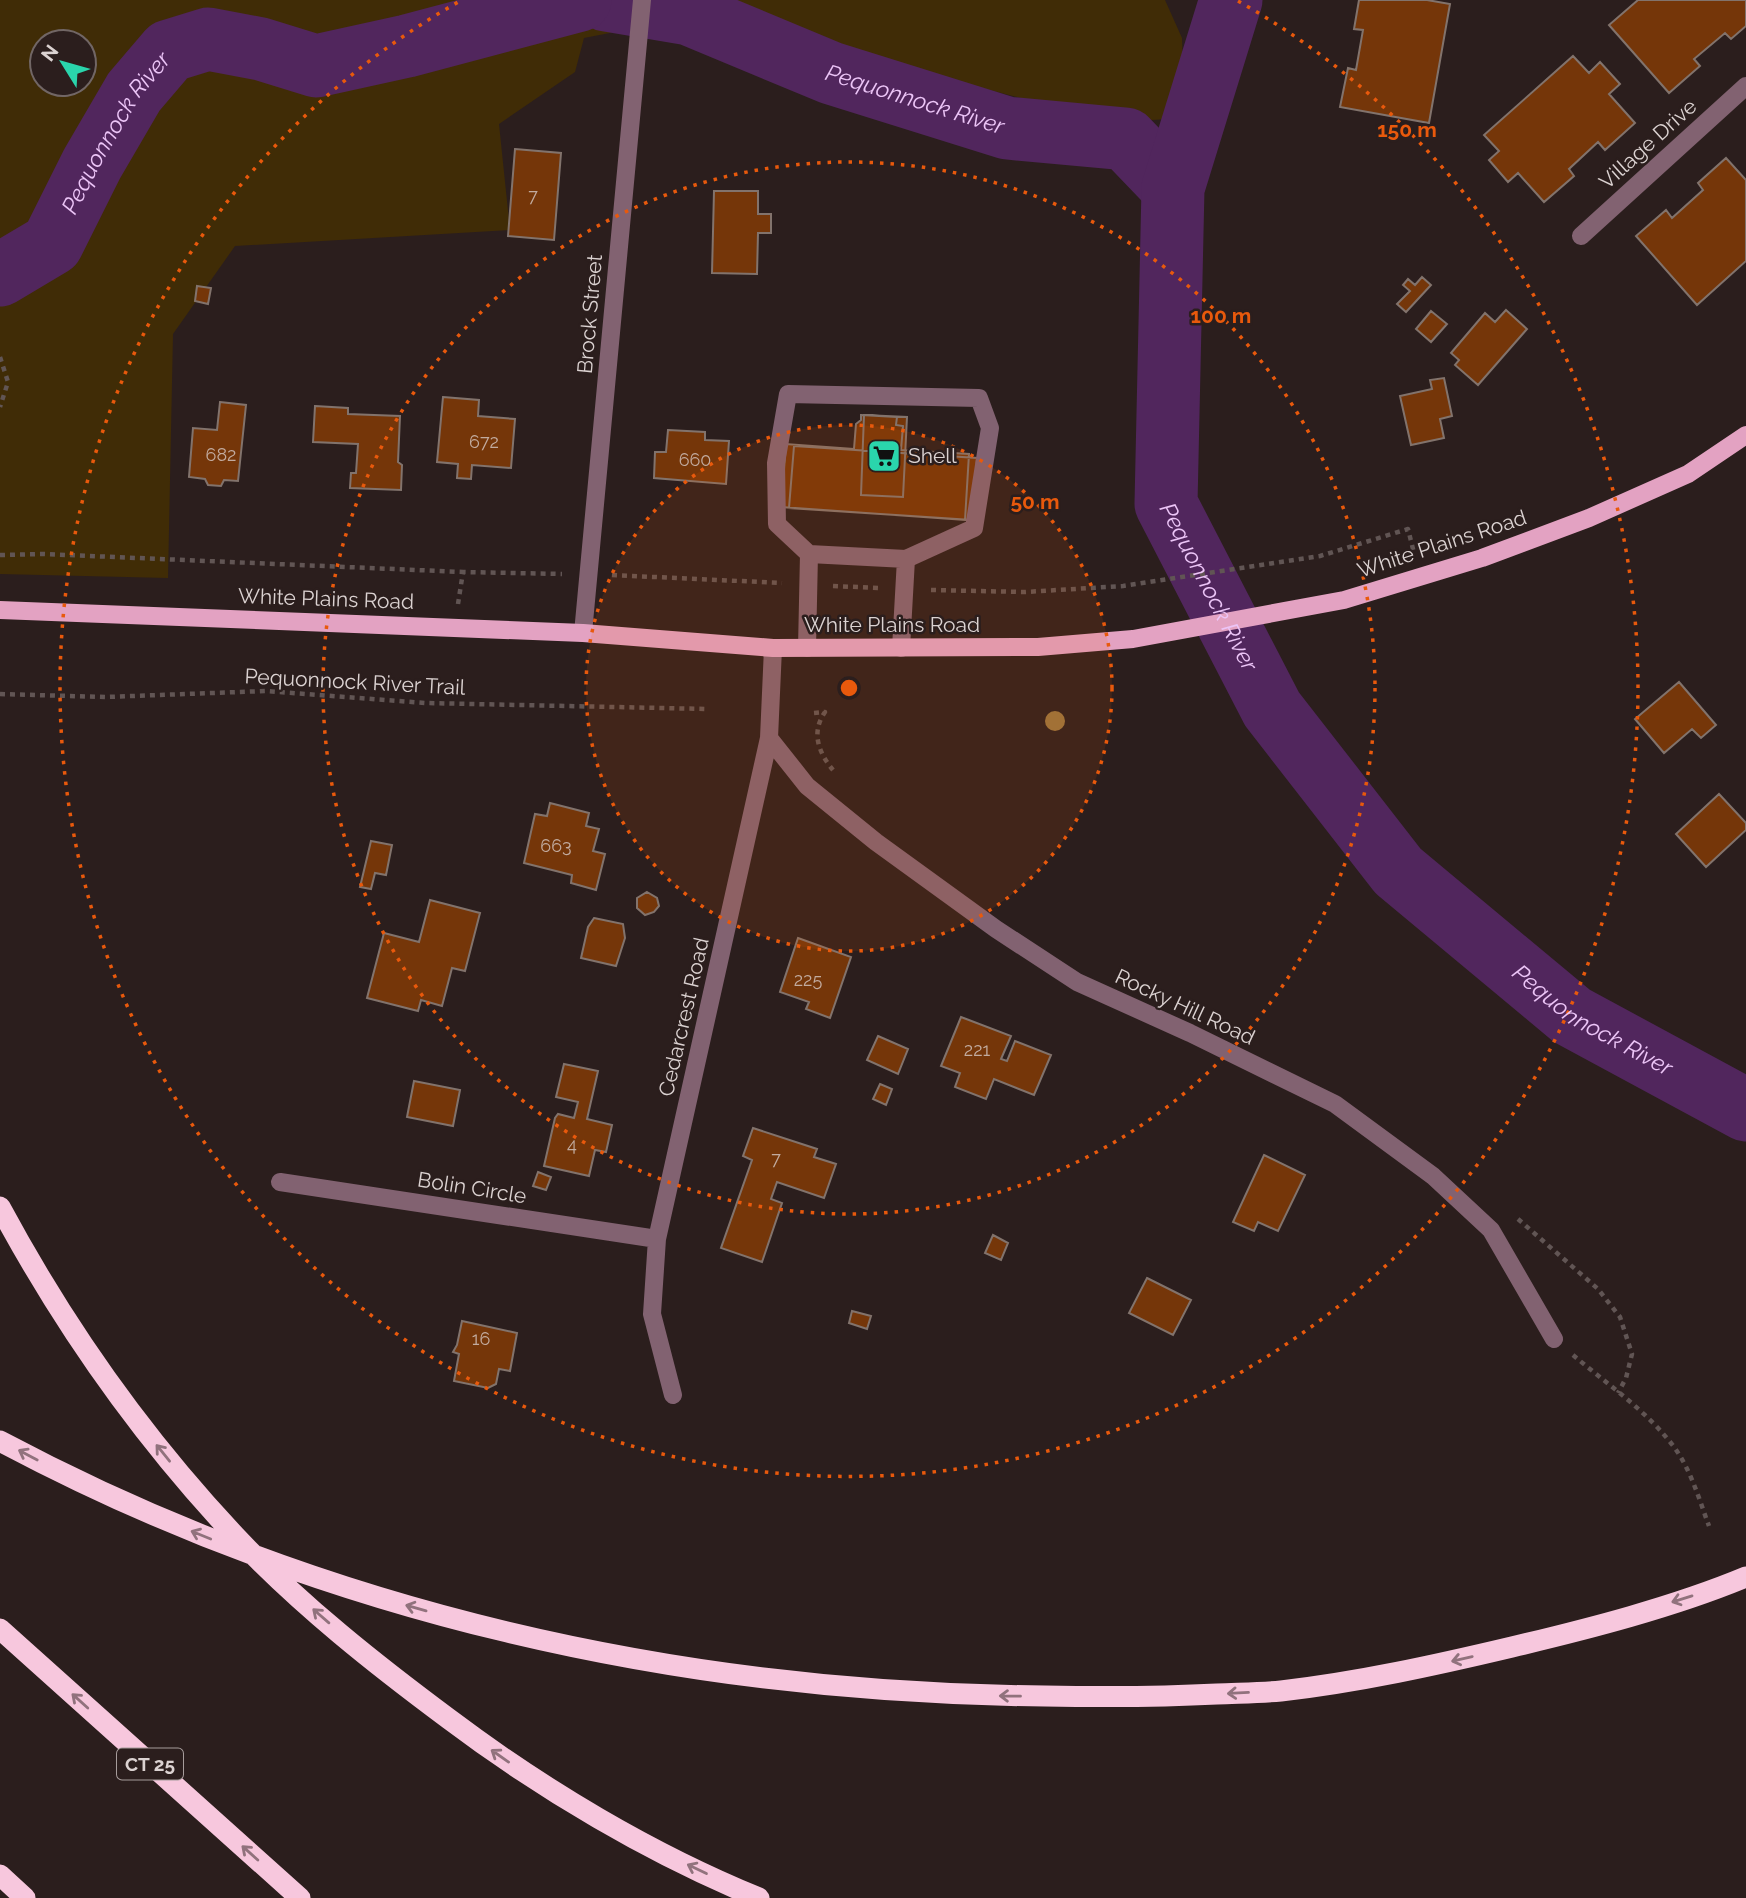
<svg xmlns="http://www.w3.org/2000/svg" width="1746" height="1898" font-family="Raleway,sans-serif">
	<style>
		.green { fill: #402c06; fill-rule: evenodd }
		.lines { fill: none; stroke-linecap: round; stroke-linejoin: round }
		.river { stroke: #51265d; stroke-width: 63 }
		.building { fill: #753609; stroke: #82736c; stroke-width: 2 }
		.path { stroke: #615554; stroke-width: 4.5; stroke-dasharray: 5 5; stroke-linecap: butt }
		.minor { stroke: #826271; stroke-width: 18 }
		.major { stroke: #e3a2c2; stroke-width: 18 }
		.highway { stroke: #f7c7dd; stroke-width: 21 }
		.tree { fill: #99753d }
		.oneway { stroke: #91727d }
		.ring { fill: none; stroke: #e8590c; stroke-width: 3.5; stroke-dasharray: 3.5 7 }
		.labels { text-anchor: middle; stroke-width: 5; stroke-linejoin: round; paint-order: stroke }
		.number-label { font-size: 18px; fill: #c2ab9f }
		.shield { fill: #2b1e1d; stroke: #a69c9b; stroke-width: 2 }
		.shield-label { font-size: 19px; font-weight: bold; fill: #dbd2d1 }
		.street-label { font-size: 21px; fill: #dbd2d1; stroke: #2b1e1d }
		.poi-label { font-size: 21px; fill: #dbd2d1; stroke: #2b1e1d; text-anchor: start }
		.water-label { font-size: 23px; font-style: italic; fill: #ecc5f7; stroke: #2b1e1d }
		.centre { fill: #e8590c; stroke: #2b1e1d; stroke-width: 3.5 }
		.ring-label { font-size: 21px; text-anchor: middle; font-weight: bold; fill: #e8590c; stroke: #2b1e1d; stroke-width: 5; stroke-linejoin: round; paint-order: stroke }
	</style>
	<rect width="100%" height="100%" fill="#2b1e1d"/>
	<!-- green -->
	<path class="green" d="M0,0H1165L1182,38L1183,71L1169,119L1116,122L930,75L778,55L661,23L584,38L575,72L499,124L510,230L235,246L173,334L168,578L0,574ZM42,42H84V84H42Z"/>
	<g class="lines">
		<!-- river -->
		<g class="river">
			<path id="s1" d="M606,0L689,14L831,73L1007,128L1126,139L1173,188"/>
			<path id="s2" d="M1231,0L1173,188L1166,504L1272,709L1398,871L1572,1016L1746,1110"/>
			<path id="s3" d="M0,275L52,244L92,164L134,92L169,51L208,39L261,49L316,66L407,46L580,0"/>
		</g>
	</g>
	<!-- building -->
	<path class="building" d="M1359,0H1427L1450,4L1429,123L1340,107L1348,68L1356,70L1363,30L1354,29Z
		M1638,0H1746V26L1731,39L1725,33L1694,59L1700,66L1669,93L1609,25Z
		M1573,56L1589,73L1600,62L1620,84L1609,94L1635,123L1605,150L1598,142L1569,169L1574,176L1544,202L1518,173L1508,182L1489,160L1499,151L1484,135Z
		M515,149L561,153L554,240L508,236Z
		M1726,158L1746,180V261L1697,305L1636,236L1666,210L1672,218L1703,190L1698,183Z
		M714,191H758V214H771V233H758L757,274L712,273Z
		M1422,277L1431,285L1406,312L1397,304L1410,291L1403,285L1408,279L1415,285Z
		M197,286L211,288L208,304L195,301Z
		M1506,310L1527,329L1478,385L1455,365L1459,360L1451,353L1485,313L1495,322Z
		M1431,311L1447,324L1431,342L1416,329Z
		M1444,378L1452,416L1440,419L1444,438L1411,445L1400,396L1432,389L1430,380Z
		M443,397L479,400L478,416L515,419L511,468L472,465L471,479L457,478L458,464L437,462Z
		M220,402L246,405L238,481L224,480L221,486L208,485L205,479L189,477L193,428L217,430Z
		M315,406L348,408V414L400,416L398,462L402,465L401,490L350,488L351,473H356L358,444L313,442Z
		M861,415L897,417L896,425L903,426L901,450L969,454L965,520L781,507L786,444L854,449L856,424L861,420Z
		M864,415L907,417L903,497L861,495Z
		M668,430L705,432V440L729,441L726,484L654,478L655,452H666Z
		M794,446L977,458L972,520L789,508Z
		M1679,682L1716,725L1701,738L1692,729L1664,753L1635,719Z
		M1719,794L1746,823V830L1706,867L1676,834Z
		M550,803L589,813L586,826L599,829L593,851L605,854L596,890L571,883L572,875L524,863L535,814L547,816Z
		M371,841L392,845L386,875L375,873L371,889L360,887Z
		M647,892L657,898L659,906L654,912L645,915L637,908V898Z
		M430,900L480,913L465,971L452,968L442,1006L421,1000L418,1011L367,998L384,933L419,942Z
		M594,918L623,924L625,938L616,966L581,958L588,927Z
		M798,938L851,957L830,1018L806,1009L809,1002L780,992Z
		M961,1017L1011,1036L1001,1059L1007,1061L1015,1041L1051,1055L1034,1095L994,1079L986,1099L955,1087L960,1073L941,1066Z
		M878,1036L908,1049L898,1074L867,1060Z
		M564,1064L598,1071L587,1119L612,1125L606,1152L595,1150L589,1176L544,1166L555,1118L558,1114L574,1118L578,1102L556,1097Z
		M414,1081L460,1090L453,1126L407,1117Z
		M880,1084L892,1089L886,1105L873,1099Z
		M753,1128L817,1149L814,1157L836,1164L824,1198L777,1182L771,1199L782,1203L762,1262L721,1248L752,1160L743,1156Z
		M1264,1155L1305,1175L1278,1231L1258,1222L1254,1231L1233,1222Z
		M538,1172L551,1177L546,1190L533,1186Z
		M993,1235L1008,1243L1001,1260L985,1253Z
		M1147,1278L1191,1300L1173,1335L1129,1313Z
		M852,1311L871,1316L867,1329L849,1323Z
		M462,1321L517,1333L510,1371L499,1369L496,1384L488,1388L454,1381L459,1354L453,1352L457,1345Z"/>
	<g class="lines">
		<!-- path -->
		<path class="path" d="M0,357L8,382L0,407
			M0,555L44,554L463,572
			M612,575L782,583
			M833,586L880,588
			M931,590L1025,592L1123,586L1320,556L1408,529L1414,553
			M458,604L463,572L562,574
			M0,694L105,697L265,691L425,703L708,709
			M814,713L825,712C811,732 818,752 833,770
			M1518,1219L1598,1289L1620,1317L1632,1354L1626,1378L1618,1393
			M1573,1355C1607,1384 1647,1411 1674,1447C1691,1470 1699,1499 1709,1526"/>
		<!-- minor -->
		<path class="minor" d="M1581,236L1746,86
			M809,554L777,524L776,463L788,394L979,398L990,428L974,528L906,559
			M583,633L642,0
			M807,648L809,554L906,559L901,648
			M769,738L807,786L876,842L996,929L1077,982L1190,1033L1335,1104L1433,1176L1491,1230L1554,1339
			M280,1182L657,1239
			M673,1395L652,1314L657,1239L769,738L773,648"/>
		<!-- major -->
		<path class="major" d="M0,610L583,633L773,648L1038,647L1133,639L1344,600L1482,558L1589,518L1688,474L1746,435"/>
		<!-- highway -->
		<path class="highway" d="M0,1207C65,1328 145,1441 240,1541C303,1607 375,1664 449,1719C542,1789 651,1854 759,1898
			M0,1441C323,1613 680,1693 1045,1696C1103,1697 1160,1697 1217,1694C1238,1693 1260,1693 1281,1691C1359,1682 1436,1665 1512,1647C1588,1629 1674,1607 1746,1577
			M0,1629L300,1898
			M0,1875L25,1898"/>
	</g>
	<!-- trees -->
	<circle class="tree" cx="1055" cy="721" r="10"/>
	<!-- one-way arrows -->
	<defs><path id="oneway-shaft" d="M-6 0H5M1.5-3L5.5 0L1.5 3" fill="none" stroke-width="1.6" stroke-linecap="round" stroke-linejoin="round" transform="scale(1.75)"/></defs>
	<g class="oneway">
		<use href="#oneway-shaft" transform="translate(163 1453) rotate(-129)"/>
		<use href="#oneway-shaft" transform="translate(28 1455) rotate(-152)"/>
		<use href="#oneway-shaft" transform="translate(201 1535) rotate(-158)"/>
		<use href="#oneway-shaft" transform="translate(1682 1599) rotate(163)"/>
		<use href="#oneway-shaft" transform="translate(416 1608) rotate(-164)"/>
		<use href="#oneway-shaft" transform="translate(321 1616) rotate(-139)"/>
		<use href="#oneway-shaft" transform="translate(1462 1659) rotate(167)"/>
		<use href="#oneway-shaft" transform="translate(1238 1693) rotate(177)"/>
		<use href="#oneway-shaft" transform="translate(1010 1696) rotate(-179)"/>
		<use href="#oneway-shaft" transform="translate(80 1701) rotate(-138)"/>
		<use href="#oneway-shaft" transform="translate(500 1756) rotate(-145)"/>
		<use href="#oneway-shaft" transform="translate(250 1853) rotate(-138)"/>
		<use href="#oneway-shaft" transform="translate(697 1869) rotate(-154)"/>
	</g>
	<!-- distance rings -->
	<circle cx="849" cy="688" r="263" fill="#e8590c" fill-opacity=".12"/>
	<g class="ring">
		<circle cx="849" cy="688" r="263"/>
		<circle cx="849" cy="688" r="526"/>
		<path d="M1238 1A789 789 0 1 1 460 1"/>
	</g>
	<!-- icons -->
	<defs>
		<symbol id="supermarket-square" viewBox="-11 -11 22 22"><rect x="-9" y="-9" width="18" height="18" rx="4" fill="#2ad5ac" stroke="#2b1e1d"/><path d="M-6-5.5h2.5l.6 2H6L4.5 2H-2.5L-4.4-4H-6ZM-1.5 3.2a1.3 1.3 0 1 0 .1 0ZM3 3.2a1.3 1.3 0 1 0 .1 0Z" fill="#111"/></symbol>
	</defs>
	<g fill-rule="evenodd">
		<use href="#supermarket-square" x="865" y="437" width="38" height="38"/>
	</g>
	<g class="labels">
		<!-- number labels -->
		<g class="number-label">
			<text x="533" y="202">7</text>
			<text x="484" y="448">672</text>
			<text x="221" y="461">682</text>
			<text x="695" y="466">660</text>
			<text x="556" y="852">663</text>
			<text x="808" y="986">225</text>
			<text x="977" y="1056">221</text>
			<text x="572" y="1151">4</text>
			<text x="776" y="1165">7</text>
			<text x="481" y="1345">16</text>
		</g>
		<!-- shield labels -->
		<rect class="shield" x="117" y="1748.5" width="66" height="31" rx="5"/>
		<g class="shield-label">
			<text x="150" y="1771">CT 25</text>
		</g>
		<!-- street labels -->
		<g class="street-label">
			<text transform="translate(1648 144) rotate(-42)" y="7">Village Drive</text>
			<text transform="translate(590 314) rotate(-85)" y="7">Brock Street</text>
			<text transform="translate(1442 544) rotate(-18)" y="7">White Plains Road</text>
			<text transform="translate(326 599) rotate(2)" y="7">White Plains Road</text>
			<text x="892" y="632">White Plains Road</text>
			<text transform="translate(355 682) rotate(3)" y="7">Pequonnock River Trail</text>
			<text transform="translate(1185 1007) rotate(25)" y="7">Rocky Hill Road</text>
			<text transform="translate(684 1017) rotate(-77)" y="7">Cedarcrest Road</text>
			<text transform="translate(472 1188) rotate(9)" y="7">Bolin Circle</text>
		</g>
		<!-- poi labels -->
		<g class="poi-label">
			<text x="908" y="463">Shell</text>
		</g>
		<!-- water labels -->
		<g class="water-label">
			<text dy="8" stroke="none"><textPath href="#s1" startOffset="326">Pequonnock River</textPath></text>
			<text dy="8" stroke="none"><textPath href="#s3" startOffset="189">Pequonnock River</textPath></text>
			<text dy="8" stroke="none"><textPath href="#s2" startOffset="606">Pequonnock River</textPath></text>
			<text dy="8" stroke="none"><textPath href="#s2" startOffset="1195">Pequonnock River</textPath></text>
		</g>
	</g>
	<circle cx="849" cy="688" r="10" class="centre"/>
	<g class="ring-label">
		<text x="1407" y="137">150 m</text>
		<text x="1221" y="323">100 m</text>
		<text x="1035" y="509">50 m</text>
	</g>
	<!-- north arrow -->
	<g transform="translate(63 63) rotate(307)"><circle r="33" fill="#2b1e1d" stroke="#716665" stroke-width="2"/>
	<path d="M0-5L12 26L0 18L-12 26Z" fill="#2ad5ac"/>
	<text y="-10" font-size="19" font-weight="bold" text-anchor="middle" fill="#dbd2d1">N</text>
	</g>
</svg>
